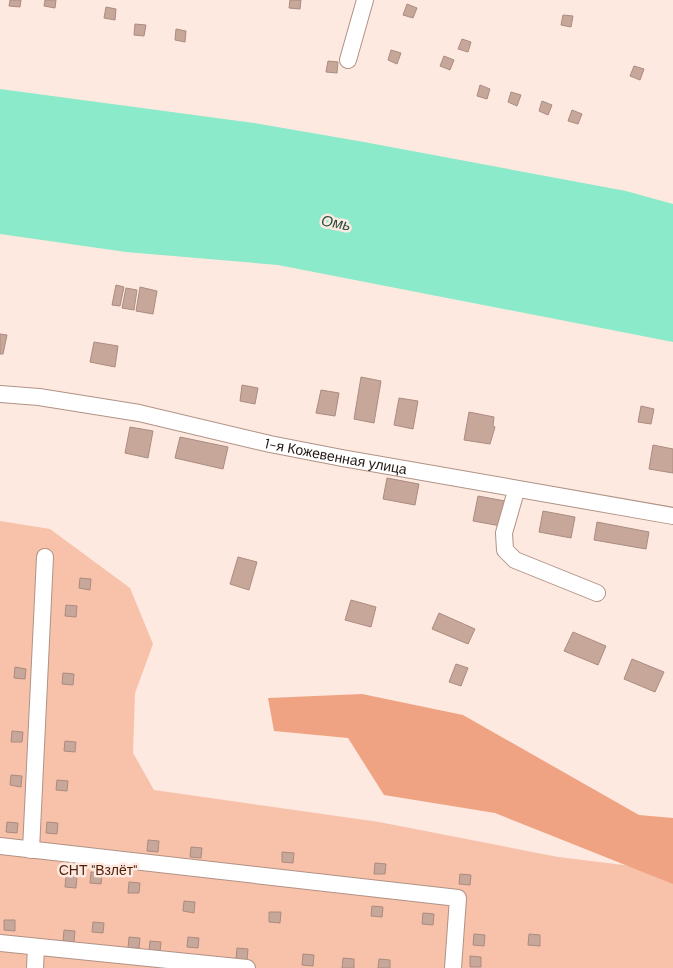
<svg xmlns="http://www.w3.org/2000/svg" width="673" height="968" font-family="'DM Sans',sans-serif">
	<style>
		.green { fill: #f7c1aa }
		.forest { fill: #f0a382 }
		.water { fill: #8aeac9 }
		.building { fill: #c7a79a; stroke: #ab8c80 }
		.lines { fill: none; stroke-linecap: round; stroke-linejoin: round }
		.minor-casing { stroke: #b19285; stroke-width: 18 }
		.minor { stroke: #fff; stroke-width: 16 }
		.labels { text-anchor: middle; stroke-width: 5; stroke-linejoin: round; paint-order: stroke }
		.street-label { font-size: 14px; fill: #231813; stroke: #fde9e0 }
		.park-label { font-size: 14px; fill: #4f1f08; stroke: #fde9e0 }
		.water-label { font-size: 15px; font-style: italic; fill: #264f42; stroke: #fde9e0 }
	</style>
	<rect width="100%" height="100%" fill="#fde9e0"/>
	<!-- green -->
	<path class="green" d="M0,521L50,529L130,588L153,644L135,693L133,753L154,790L379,822L558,857L673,871V968H0Z"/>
	<!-- forest -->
	<path class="forest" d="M362,694L463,715L639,815L673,818V884L495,813L384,795L348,738L274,731L268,698Z"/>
	<!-- water -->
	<path class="water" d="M0,89L254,123L364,142L626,191L673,204V342L278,265L126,252L0,234Z"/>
	<!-- building -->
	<path class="building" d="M10,0H21L20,7L9,6Z
		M45,0H56L55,8L44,6Z
		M290,0H301L300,9L289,8Z
		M407,4L417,8L413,18L403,15Z
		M106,7L116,9L115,20L104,18Z
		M563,15L573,16L571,27L561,25Z
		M135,24L146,25L144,36L134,35Z
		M176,29L186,31L185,42L175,40Z
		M462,39L471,42L468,52L458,49Z
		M391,50L401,53L397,64L388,60Z
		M444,56L454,60L450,70L440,66Z
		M328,61L338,62L337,73L326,72Z
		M634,66L644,69L640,80L630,76Z
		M480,85L490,89L487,99L477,96Z
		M511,92L521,95L517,106L508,102Z
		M542,101L552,105L548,115L539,111Z
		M572,110L582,114L578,124L568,121Z
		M116,285L124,287L120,306L112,305Z
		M140,287L157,291L153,314L136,311Z
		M126,288L137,290L134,310L122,308Z
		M0,334L7,335L3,354H0Z
		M94,342L118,346L115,367L90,362Z
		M361,377L381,381L374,423L354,419Z
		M242,385L258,388L255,404L240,401Z
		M321,390L339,393L335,416L316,413Z
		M399,398L418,401L413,429L394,425Z
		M641,406L654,409L651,424L638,422Z
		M469,412L494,417L493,426L495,427L490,444L464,440Z
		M130,427L153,431L148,458L125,453Z
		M180,437L228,447L223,469L175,458Z
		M653,445L673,449V473L649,469Z
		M387,478L419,484L415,505L383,499Z
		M478,496L505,501L501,526L473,521Z
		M543,511L575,517L571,538L539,532Z
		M597,522L649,532L646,549L594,540Z
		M238,557L257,562L249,590L230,584Z
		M80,578L91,579L90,590L79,588Z
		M351,600L376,607L371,627L345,620Z
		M66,605L77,606L76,617L65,616Z
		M439,613L475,629L468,644L432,629Z
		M573,632L606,646L598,665L564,651Z
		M632,659L664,672L655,692L624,679Z
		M456,664L468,668L461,686L449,682Z
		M15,667L26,669L25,679L14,678Z
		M63,673L74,674L73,685L62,684Z
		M12,731L23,732L22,742H11Z
		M65,741L76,742L75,752L64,751Z
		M11,775L22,776L21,787L10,785Z
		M57,780L68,781L67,791L56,790Z
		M7,822L18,823L17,833L6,832Z
		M47,822L58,823L57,834L46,833Z
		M148,840L159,841L158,852L147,851Z
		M191,847L202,848L201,858L190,857Z
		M282,852L294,853L293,863L282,862Z
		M375,863L386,864L385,874H374Z
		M91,872L102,873L101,884L90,883Z
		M460,874L471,875L470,885L459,884Z
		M66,876L77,877L76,888L65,887Z
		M129,882L140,883L139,893H128Z
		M184,901L195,902L194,913L183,911Z
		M372,906L383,907L382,917L371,916Z
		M269,912H281L280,923L269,922Z
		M423,913L434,914L433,925L422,924Z
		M4,920H15V931L4,930Z
		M93,922L104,923L103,933L92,932Z
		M64,930L75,931L74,942L63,941Z
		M474,934L485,935L484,946L473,945Z
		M529,934L540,935V946L528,945Z
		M129,937L140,938L139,948H128Z
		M188,937L199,938L198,948L187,947Z
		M150,941L161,942L160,952L149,951Z
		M237,948L248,949L247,960L236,959Z
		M303,954L314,955L313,966L302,965Z
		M470,956L481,957V967H470Z
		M343,958L354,959V968H342Z
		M379,959L390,960V968H378Z"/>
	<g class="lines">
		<defs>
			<g id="minor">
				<path d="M348,60L365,0"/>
				<path id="s1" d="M0,394L39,397L139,413L270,444L342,458L673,516"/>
				<path d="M516,491L504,533L505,550L515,560L597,593"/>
				<path d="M0,846L458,898L453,968"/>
				<path d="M31,850L45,557"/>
				<path d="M0,943L247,968"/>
				<path d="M35,968L36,947"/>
			</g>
		</defs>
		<!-- minor casing -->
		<use href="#minor" class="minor-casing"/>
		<!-- minor -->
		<use href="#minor" class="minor"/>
	</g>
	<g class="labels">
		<!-- street labels -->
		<g class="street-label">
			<text dy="5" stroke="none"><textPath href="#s1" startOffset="342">1-я Кожевенная улица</textPath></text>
		</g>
		<!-- park labels -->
		<g class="park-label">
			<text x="98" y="875">СНТ "Взлёт"</text>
		</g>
		<!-- water labels -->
		<g class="water-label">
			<text transform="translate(336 223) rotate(10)" y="5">Омь</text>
		</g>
	</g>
</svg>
